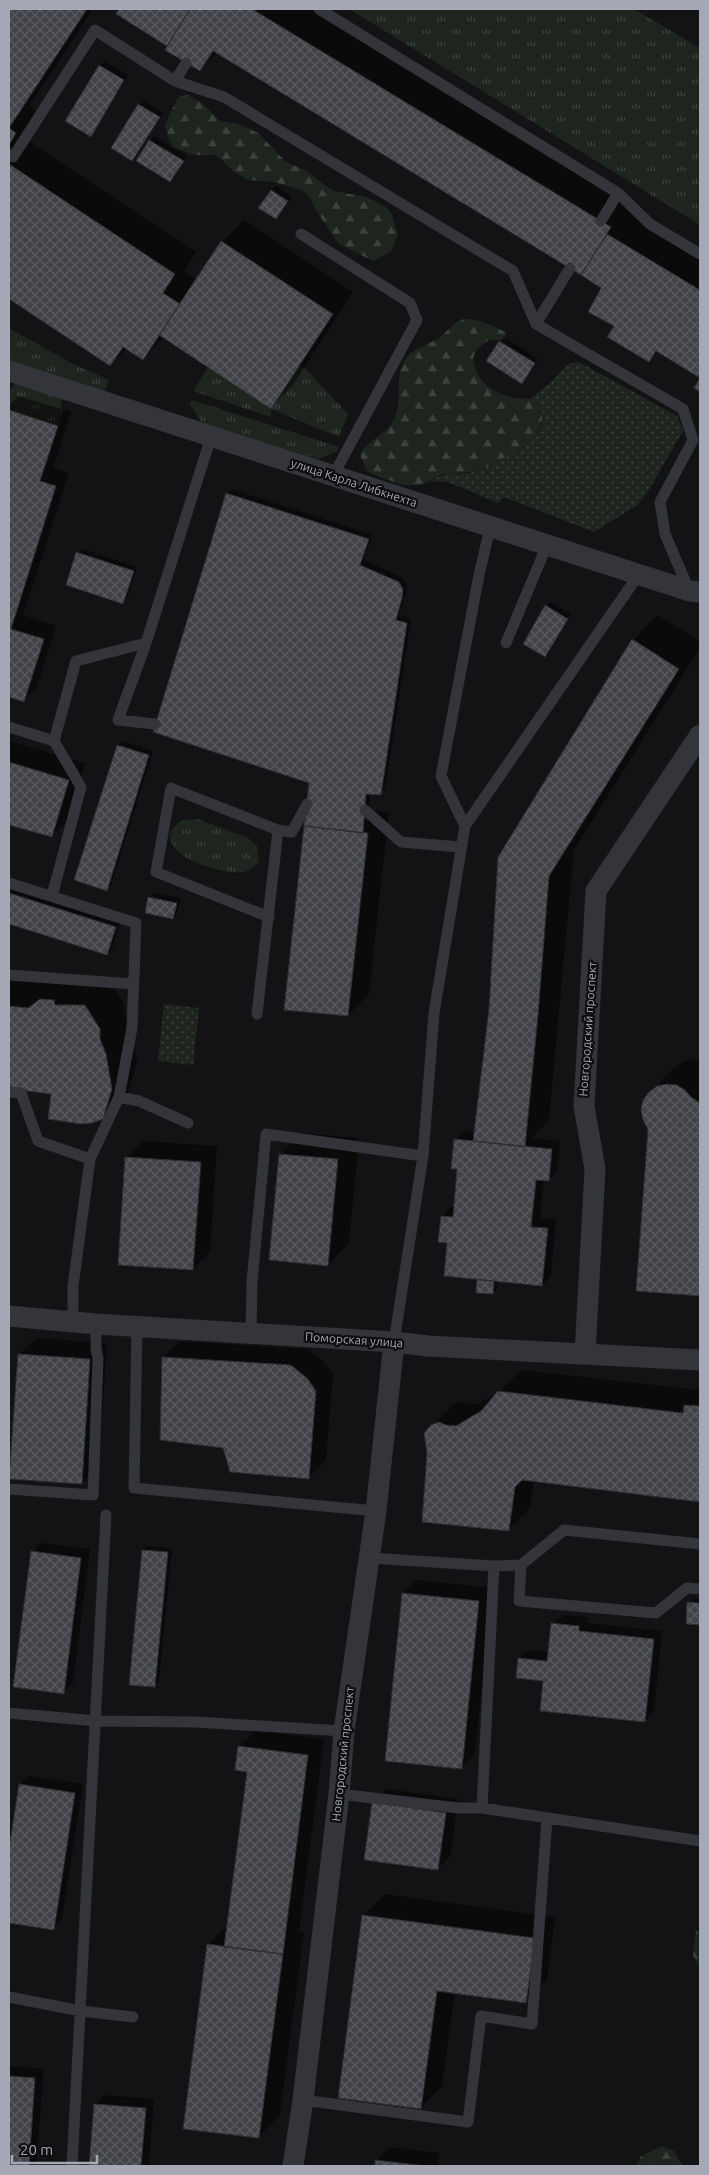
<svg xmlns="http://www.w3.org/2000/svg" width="709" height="2175" font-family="Ubuntu,sans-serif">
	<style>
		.grass { fill: url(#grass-tufts) }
		.forest { fill: url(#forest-firs) }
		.park { fill: url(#park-dots) }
		.shadow { fill: #0007 }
		.building { fill: url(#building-cross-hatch); stroke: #2e2d31 }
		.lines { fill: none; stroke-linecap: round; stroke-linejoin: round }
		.lane { stroke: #34353a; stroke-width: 11 }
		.street { stroke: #34353a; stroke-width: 21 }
		.labels { text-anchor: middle; stroke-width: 4.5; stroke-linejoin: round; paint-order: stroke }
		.street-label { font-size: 12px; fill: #a5a9b5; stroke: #0e0e10 }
	</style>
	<defs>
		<pattern id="grass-tufts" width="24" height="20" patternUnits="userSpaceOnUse" patternTransform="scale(1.25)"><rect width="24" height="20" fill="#1e251f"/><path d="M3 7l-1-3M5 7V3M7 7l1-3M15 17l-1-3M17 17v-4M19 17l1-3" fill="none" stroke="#3c423d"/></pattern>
		<pattern id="forest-firs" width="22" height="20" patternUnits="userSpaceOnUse" patternTransform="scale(1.25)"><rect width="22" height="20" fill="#1e251f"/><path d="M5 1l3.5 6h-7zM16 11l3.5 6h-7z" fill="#3c423d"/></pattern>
		<pattern id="park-dots" width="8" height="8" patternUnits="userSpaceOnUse" patternTransform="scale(1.25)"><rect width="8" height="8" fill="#1e251f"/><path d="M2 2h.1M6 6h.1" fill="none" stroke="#3c423d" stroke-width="1.8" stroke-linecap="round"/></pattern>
		<pattern id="building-cross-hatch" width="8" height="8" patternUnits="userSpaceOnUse" patternTransform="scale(1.25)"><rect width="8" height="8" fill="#424348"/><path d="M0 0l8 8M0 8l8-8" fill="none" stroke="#5a5b60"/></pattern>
	</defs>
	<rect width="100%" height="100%" fill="#131315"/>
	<!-- grass -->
	<path class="grass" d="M349,9H634L700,48V225Z
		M9,328L71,363L109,380L103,395L9,362Z
		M299,365L307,370L348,414L339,437L271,409V417L193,391L208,367Z
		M17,382L60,397L63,412L58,426L9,410V390Z
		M192,400L339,447L336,452L318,459L202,423L190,404Z
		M198,819L248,838L257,846L259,861C256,865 252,869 247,871C224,879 139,849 182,820Z"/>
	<!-- forest -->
	<path class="forest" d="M188,95L202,103L220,121L239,124L258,133L285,161L306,171L333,191L367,197L386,207L392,215L398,235L391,252L373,261L339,244L317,212L308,195L301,190L274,182L248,180L233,171L222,160L215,155H194L173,147L169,140L165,125L178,97Z
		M464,319C479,319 492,325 505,332V340H489C481,345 471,353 474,364C479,384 495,394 515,398C520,399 526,398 531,399C536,402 540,408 542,414C547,443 500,459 481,470L473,472L442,474L422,485H403L377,476L367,471L360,455C367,440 383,437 392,423C406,403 390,371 410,354C418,347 428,344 437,339C450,331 449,324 464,319Z
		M700,1930V1968L693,1955L696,1931Z
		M662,2146L674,2151L682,2166H637L641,2156Z"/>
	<!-- park -->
	<path class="park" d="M579,362L677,416L683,431L650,488L638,505L594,532L504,497L498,503L448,482L430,481C450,469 460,477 481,470C501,459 573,429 530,399L550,383L568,364Z
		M164,1004L199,1008L193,1065L158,1061Z"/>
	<!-- shadow -->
	<path class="shadow" d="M9,9H93L29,106L37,111L21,136L196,252L184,271L197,280L222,242L244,220L353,292L292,386L270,407L164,337L143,359L127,348L110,365L9,298Z
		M121,9H318L635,202L631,209L700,251V376L659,351L649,361L616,325L602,287L217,52L200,70L169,46L118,14Z
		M104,61L128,75L90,135L100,66Z
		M144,101L163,113L132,159L139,105Z
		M154,136L187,156L170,181L137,161Z
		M276,186L292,197L276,218L271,190Z
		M504,337L538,359L522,382L488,361Z
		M18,396L71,412L53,468L69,473L23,615L56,626L37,687L24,700L9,696V405Z
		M232,489L372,535L364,560L403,578L407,584L406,593L399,616L411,619L385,789L380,793H370L369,810L389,812L369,994L348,1015L310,782L155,732L227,493Z
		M82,549L137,567L127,598L123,603L78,553Z
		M550,602L571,614L545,655L546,606Z
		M658,615L700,642V648L574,850L549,1120L532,1138L560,1141L557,1171L548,1180L544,1179L540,1218L556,1219L551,1276L542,1285L498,1281L497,1288L493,1293L478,1292V1279L449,1241L442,1217L451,1207L455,1208L459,1168L455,1140L465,1131L475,1132L490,1009L633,640Z
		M9,741L85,763L69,819L52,836L9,823Z
		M122,741L153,751L111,885L106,889L118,745Z
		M9,888L120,923L112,949L107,954L9,923Z
		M154,893L181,898L177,913L173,918L147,912L150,897Z
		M9,980L110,981L124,1004L125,1014L131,1028L137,1063L128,1093L103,1118L52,1093L9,1083Z
		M693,1059L700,1060V1295L637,1289L649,1129L650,1092L675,1067L683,1062Z
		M302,1133L359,1138L349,1243L328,1265L280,1154Z
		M143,1141L217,1146L210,1252L193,1269L127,1158Z
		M36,1338L107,1343L99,1466L82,1483L19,1355Z
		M180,1341L308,1349L324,1362L333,1374L326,1460L309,1477L224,1447L163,1358Z
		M521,1370L700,1390V1501L534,1480L530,1508L508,1530L432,1426L454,1404L461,1401L468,1404H478L498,1393Z
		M41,1543L90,1549L73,1683L63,1692L32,1552Z
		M147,1546L172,1548L159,1682L155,1686L143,1550Z
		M417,1580L492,1588L475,1754L462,1768L403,1593Z
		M693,1599H700V1624L687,1623L689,1603Z
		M562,1615L588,1617L587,1623L662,1631L654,1711L645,1721L545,1680L519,1659L528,1650L550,1652L553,1624Z
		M256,1730L324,1739L299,1932H304L280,2115L258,2137L208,1945L228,1925L248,1771L239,1747Z
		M29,1776L83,1784L62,1919L53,1928L9,1921V1858L20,1785Z
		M387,1789L458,1799L451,1855L438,1868L373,1803Z
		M385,1894L555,1917L547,1980L525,2001L455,1992L442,2086L421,2108L364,1915Z
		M9,2066L44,2069L36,2166H9Z
		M104,2095L154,2099L149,2166H91L95,2104Z
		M390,2147L439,2153L437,2166H376L377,2160Z"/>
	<!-- building -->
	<path class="building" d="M9,9H87L9,128L16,133L9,145Z
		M119,9H190L167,46L116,14Z
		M190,9H252L611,227L581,275L213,51L200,71L165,50Z
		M99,65L124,80L91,137L65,121Z
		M138,104L160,117L132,161L111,148Z
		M149,140L184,161L170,182L136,161Z
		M9,164L175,274L163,293L180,304L143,360L123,347L110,366L9,299Z
		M271,190L288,201L276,219L258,208Z
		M607,234L700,290V378L656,351L649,362L607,337L614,326L588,312L601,288L581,275Z
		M221,241L333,314L271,409L159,335Z
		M499,341L535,363L522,384L486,361Z
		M700,378V392L694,388Z
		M9,410L58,426L40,481L56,486L11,629L44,639L24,702L9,697Z
		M226,493L369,539L360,565L399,582L403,589L402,598L396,620L407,623L381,795L366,794L363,833L304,826L309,783L153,732Z
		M76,552L134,571L123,604L66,585Z
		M545,605L568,619L545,657L523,644Z
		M632,639L679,669L549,876L538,1015L525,1147L473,1141L489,1009L498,857Z
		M117,745L149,755L107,891L74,880Z
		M9,762L69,780L52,837L9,825Z
		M304,826L368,833L348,1016L284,1010Z
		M9,893L116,927L107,955L9,924Z
		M148,897L177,903L173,919L145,913Z
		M40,999L54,1000L55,1005H85L100,1029V1039L106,1054L112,1089L103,1119L92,1123L81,1124L48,1119L51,1094L12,1089L9,1084V1006L28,1008Z
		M667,1084L677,1085L685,1090L691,1097L700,1103V1296L636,1291L648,1129L643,1120L641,1110L643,1100L649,1092L657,1086Z
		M454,1139L552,1149L549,1181L536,1180L531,1227L548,1228L542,1286L444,1276L447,1243L438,1242L441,1216L453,1217L457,1169H451Z
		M279,1154L338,1159L328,1266L269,1260Z
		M125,1157L201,1162L193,1270L118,1265Z
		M477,1280L494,1281L493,1294L476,1293Z
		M18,1354L90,1359L82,1484L9,1479Z
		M162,1357L291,1365L307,1378L316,1391L309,1479L230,1472L223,1448L160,1440Z
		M498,1391L683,1413L684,1405L700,1406V1502L522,1480L515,1487L509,1531L422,1522L427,1453L424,1433L431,1425L439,1422L446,1425L456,1426L481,1411Z
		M142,1550L168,1552L155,1687L129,1685Z
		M31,1551L81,1558L64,1694L13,1687Z
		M402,1593L479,1601L462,1769L385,1761Z
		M687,1602L700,1603V1625L686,1624Z
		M551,1623L579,1626V1631L654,1639L645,1722L540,1711L543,1681L516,1678L518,1658L547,1661Z
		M238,1746L308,1755L283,1954L224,1947L247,1772L235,1770Z
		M19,1784L75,1793L54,1930L9,1923V1849Z
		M372,1802L446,1813L438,1870L364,1860Z
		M362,1915L535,1938L526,2003L437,1991L421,2109L338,2098Z
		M207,1944L283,1954L259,2138L183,2129Z
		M9,2076L35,2078L29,2166H9Z
		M94,2104L146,2108L141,2166H89Z
		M375,2160L426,2166H375Z"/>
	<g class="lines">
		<!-- lane -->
		<path class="lane" d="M319,9L618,193L650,224L700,254
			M175,81L186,63
			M9,154L13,157L95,30L175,81L224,97L513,271L536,324L683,409L693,440L660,502L665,534L689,590
			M601,221L618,193
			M301,234L410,303L417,320L333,476
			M536,324L570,268
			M146,643L118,720L155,724
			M506,643L547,545
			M9,727L54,741L81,787L52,896
			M54,741L76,661L146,643L211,437
			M365,810L401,842L460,847
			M465,826L441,776L479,575L490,528
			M9,883L136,923L132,1028L119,1097L90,1159L73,1286V1322
			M269,917L156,872L171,788L278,830
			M9,975L133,984
			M257,1014L278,830L292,832L307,804
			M9,1092L21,1093L38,1141L90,1159
			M119,1097L139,1101L188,1123
			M137,1326L134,1488L376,1511
			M251,1334L252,1282L266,1134L423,1156
			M394,1342L423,1156L434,1013L465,826L639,574
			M9,1489L93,1495L98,1358L96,1349V1324
			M370,1558L494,1566L521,1565L519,1601L656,1613L687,1588L700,1589
			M521,1565L564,1530L700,1544
			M9,1713L96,1721L196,1722L344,1731
			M339,1794L458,1808H482L700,1841
			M482,1808L494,1566
			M9,1997L81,2011L133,2017
			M303,2100L468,2122L481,2016L532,2024L547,1819
			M72,2166L106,1515"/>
		<!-- street -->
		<path class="street" d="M9,371L690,591L700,592
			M9,1316L96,1324L394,1342L428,1346L700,1360
			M585,1354L595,1169L584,1106L596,891L700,735
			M293,2166L303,2100L339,1794L344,1731L376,1511L394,1342"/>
	</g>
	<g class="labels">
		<!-- street labels -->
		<g class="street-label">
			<text transform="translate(354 483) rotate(18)" y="4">улица Карла Либкнехта</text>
			<text transform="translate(588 1029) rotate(-86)" y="4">Новгородский проспект</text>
			<text transform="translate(354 1340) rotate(4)" y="4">Поморская улица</text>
			<text transform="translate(343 1754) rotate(-84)" y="4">Новгородский проспект</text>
		</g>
	</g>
	<!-- border -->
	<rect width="709" height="2175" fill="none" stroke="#a5a9b5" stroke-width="20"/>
	<!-- scale -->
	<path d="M12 2155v8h85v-8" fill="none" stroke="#a5a9b5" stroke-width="2.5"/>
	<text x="20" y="2155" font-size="15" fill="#a5a9b5" stroke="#0e0e10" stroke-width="4" paint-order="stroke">20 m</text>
</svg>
